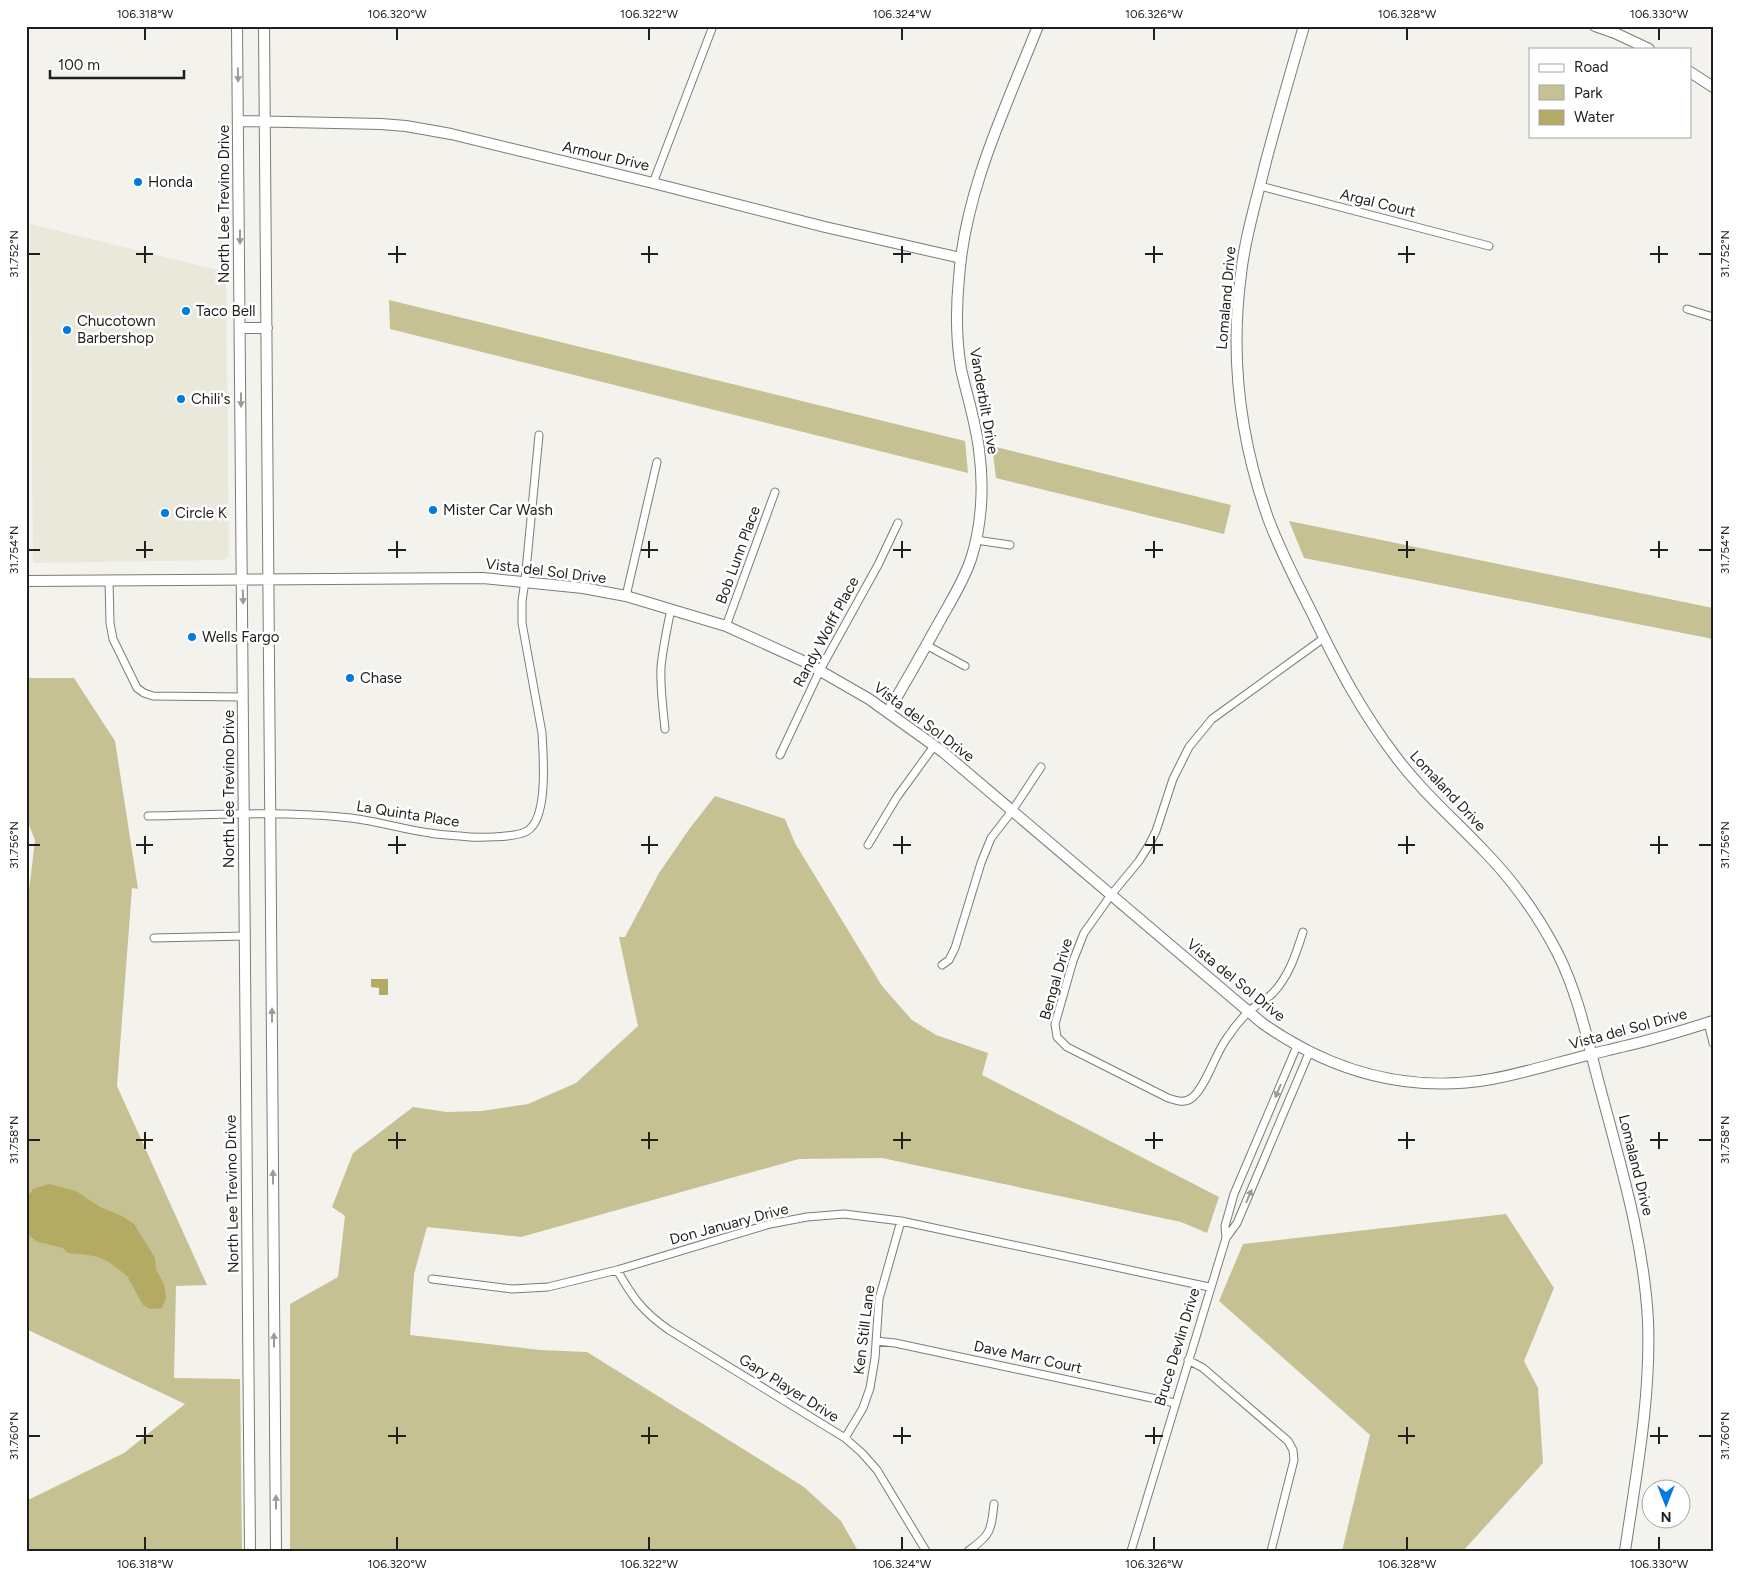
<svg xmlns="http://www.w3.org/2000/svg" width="1739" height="1577" font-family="Figtree,sans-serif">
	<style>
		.built { fill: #e9e8db }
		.green { fill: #c6c193 }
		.water { fill: #b3ab63 }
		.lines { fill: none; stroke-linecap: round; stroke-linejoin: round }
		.street-casing { stroke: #7c7c77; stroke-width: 9 }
		.secondary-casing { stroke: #7c7c77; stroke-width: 12 }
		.street { stroke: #fff; stroke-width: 7 }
		.secondary { stroke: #fff; stroke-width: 10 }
		.oneway { fill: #9a9a99 }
		.ticks { fill: none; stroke: #1f1f1d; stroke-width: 2 }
		.poi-dot { fill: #007be2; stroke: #fff; stroke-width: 2 }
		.labels { text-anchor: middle; stroke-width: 5; stroke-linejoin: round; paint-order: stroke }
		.street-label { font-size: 15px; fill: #1f1f1d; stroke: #fff }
		.poi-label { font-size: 15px; fill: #1f1f1d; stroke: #fff; text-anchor: start }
		.neatline { fill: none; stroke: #1f1f1d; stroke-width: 2 }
		.ticks-label { font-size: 12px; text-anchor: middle; fill: #1f1f1d }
	</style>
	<rect width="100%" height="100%" fill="#f3f2ed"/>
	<!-- built -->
	<path class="built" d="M30,224L226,272L229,556L224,560L33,563Z"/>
	<!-- green -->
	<path class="green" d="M389,300L965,441L968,473L390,329Z
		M992,446L1231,505L1224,534L996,478Z
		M1289,521L1713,608V639L1304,558Z
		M26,678H74L115,741L138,889L132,888L117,1086L207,1285L176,1286L174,1378L240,1379L242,1551H26V1501L124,1453L185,1404L26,1329V916L35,840L26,818Z
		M715,796L785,819L795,843L882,986L912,1020L936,1035L988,1053L982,1075L1219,1197L1207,1233L1181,1222L882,1158L799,1159L521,1237L427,1227L414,1274L410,1335L540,1350L587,1352L804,1487L841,1521L858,1551H290V1304L338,1277L345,1216L332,1207L353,1153L413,1107L447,1112L482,1111L528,1104L576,1083L638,1026L619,937H625L659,873L690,828Z
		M1506,1214L1554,1288L1524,1361L1538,1388L1543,1463L1463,1551H1342L1370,1435L1219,1301L1243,1244Z"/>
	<!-- water -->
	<path class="water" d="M371,979H388V995H379V988L371,987Z
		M49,1184L76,1191L100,1207L122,1216L134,1224L155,1258L156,1269L164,1284L166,1298L162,1308L150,1309L143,1305L127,1276L109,1262L95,1256L68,1253L63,1248L38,1242L31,1237L26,1230V1199L33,1189Z"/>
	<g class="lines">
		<defs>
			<path id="street" d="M653,183L713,26
				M1260,186L1489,246
				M1687,309L1713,317
				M976,540L1010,545
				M109,580L110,623L113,639L137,688L144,693L153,696L243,697
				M626,596L657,462
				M726,626L775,492
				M926,645L965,666
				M665,729C663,709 660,688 661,667C663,647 667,628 671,609
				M780,755L820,670L878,565L898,523
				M148,816C212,815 277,811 341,817C371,819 400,829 430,833C440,835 450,835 460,836C474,838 516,838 527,831C549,818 543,755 542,733L522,623V601L525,581L539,435
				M868,845L897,797L934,746
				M1303,932C1296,954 1289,976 1273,993C1266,1000 1256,1005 1249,1011C1241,1019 1233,1029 1227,1038C1215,1054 1207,1084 1193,1097C1185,1104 1177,1101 1168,1098L1067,1047L1057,1037L1055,1024L1073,961L1084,933L1111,895L1139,861L1149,845L1156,831L1173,779L1189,747L1212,719L1324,638
				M154,938L246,936
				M942,965L949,960L955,948L981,863L991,838L1012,811L1041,767
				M1708,1023L1713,1043
				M1226,1238L1225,1226L1234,1194L1297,1046
				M617,1270C633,1298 642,1311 669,1330L845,1438L862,1453L877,1470L926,1551
				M432,1279L512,1289L548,1287L617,1270L770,1224L807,1217L844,1214L901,1221L1209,1287
				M876,1341L895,1343L1175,1403
				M1188,1360L1203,1368L1288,1441L1293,1450L1294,1460L1271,1551
				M845,1438L863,1408L870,1388L875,1358L879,1299L901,1221
				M968,1551C991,1535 991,1531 994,1504
				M1131,1551L1226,1238L1237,1223L1309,1053"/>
			<path id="secondary" d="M237,26L250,1551
				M264,26L276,1551
				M1304,26C1291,71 1278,116 1266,161C1257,199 1245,236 1241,274C1230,356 1240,439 1268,518C1280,551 1297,583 1313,615C1338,667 1361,711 1396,757C1423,793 1456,821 1486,853C1515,883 1539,917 1558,954C1580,998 1589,1048 1602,1095C1622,1170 1644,1244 1648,1321C1651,1398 1636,1475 1625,1551
				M1595,26L1615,33L1649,49
				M1690,72L1713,87
				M239,121L381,124L406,126L451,134L653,183L825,227L961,258
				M241,328H267
				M26,581L483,578L583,588L626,596L726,626L803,661L869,699L943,752L1262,1023C1330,1071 1408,1094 1492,1079C1524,1073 1556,1063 1588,1055C1599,1052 1610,1050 1621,1047C1652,1040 1682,1031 1713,1021
				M888,712C905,683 921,655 937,626C949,604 963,583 971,559C982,525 984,485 979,450C976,423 967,396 961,369C956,339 956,308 959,278C965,190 1006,107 1038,26"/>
		</defs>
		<!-- street casing -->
		<use href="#street" class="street-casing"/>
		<!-- secondary casing -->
		<use href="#secondary" class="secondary-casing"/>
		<!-- street -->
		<use href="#street" class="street"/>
		<!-- secondary -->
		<use href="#secondary" class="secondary"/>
	</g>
	<!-- one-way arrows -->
	<defs><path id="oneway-solid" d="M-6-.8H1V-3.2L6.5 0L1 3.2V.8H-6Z" transform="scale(1.25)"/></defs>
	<g class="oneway">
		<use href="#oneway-solid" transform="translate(238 75) rotate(89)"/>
		<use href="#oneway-solid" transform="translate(240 237) rotate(90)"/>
		<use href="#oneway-solid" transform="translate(241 400) rotate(90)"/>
		<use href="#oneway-solid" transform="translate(243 597) rotate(88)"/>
		<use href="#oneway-solid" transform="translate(272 1015) rotate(-90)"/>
		<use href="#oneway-solid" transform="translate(1278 1091) rotate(113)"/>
		<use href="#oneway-solid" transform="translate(273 1177) rotate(-90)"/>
		<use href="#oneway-solid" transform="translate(1249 1196) rotate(-67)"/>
		<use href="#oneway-solid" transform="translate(274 1340) rotate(-90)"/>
		<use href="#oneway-solid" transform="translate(276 1502) rotate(-90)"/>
	</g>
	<!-- ticks -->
	<path class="ticks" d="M145,28V40M397,28V40M649,28V40M902,28V40M1154,28V40M1407,28V40M1659,28V40M145,246V263M397,246V263M649,246V263M902,246V263M1154,246V263M1407,246V263M1659,246V263M28,254H40M136,254H153M388,254H406M641,254H658M893,254H911M1145,254H1163M1398,254H1415M1650,254H1668M1699,254H1712M145,541V558M397,541V558M649,541V558M902,541V558M1154,541V558M1407,541V558M1659,541V558M28,550H40M136,550H153M388,550H406M641,550H658M893,550H911M1145,550H1163M1398,550H1415M1650,550H1668M1699,550H1712M145,836V854M397,836V854M649,836V854M902,836V854M1154,836V854M1407,836V854M1659,836V854M28,845H40M136,845H153M388,845H406M641,845H658M893,845H911M1145,845H1163M1398,845H1415M1650,845H1668M1699,845H1712M145,1132V1149M397,1132V1149M649,1132V1149M902,1132V1149M1154,1132V1149M1407,1132V1149M1659,1132V1149M28,1140H40M136,1140H153M388,1140H406M641,1140H658M893,1140H911M1145,1140H1163M1398,1140H1415M1650,1140H1668M1699,1140H1712M145,1427V1444M397,1427V1444M649,1427V1444M902,1427V1444M1154,1427V1444M1407,1427V1444M1659,1427V1444M28,1436H40M136,1436H153M388,1436H406M641,1436H658M893,1436H911M1145,1436H1163M1398,1436H1415M1650,1436H1668M1699,1436H1712M145,1537V1550M397,1537V1550M649,1537V1550M902,1537V1550M1154,1537V1550M1407,1537V1550M1659,1537V1550"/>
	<!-- markers -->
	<g class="poi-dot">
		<circle cx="138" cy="182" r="5"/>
		<circle cx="186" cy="311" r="5"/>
		<circle cx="67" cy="330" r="5"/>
		<circle cx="181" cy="399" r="5"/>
		<circle cx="433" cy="510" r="5"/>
		<circle cx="165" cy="513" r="5"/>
		<circle cx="192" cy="637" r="5"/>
		<circle cx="350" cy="678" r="5"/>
	</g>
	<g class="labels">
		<!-- street labels -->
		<g class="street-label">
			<text transform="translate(606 156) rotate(13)" y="5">Armour Drive</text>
			<text transform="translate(1378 203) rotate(14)" y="5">Argal Court</text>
			<text transform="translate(224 204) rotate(-90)" y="5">North Lee Trevino Drive</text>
			<text transform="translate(1226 298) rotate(-85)" y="5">Lomaland Drive</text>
			<text transform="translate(984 401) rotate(80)" y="5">Vanderbilt Drive</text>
			<text transform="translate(738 555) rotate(-70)" y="5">Bob Lunn Place</text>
			<text transform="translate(546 571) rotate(7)" y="5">Vista del Sol Drive</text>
			<text transform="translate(826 632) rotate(-62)" y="5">Randy Wolff Place</text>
			<text transform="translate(924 722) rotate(37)" y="5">Vista del Sol Drive</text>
			<text transform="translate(229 789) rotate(-90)" y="5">North Lee Trevino Drive</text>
			<text transform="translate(1448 791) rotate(47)" y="5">Lomaland Drive</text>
			<text transform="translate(408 814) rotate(9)" y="5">La Quinta Place</text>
			<text transform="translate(1056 979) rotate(-74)" y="5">Bengal Drive</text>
			<text transform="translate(1236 980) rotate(39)" y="5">Vista del Sol Drive</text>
			<text transform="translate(1628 1029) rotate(-15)" y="5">Vista del Sol Drive</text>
			<text transform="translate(1636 1165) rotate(76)" y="5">Lomaland Drive</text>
			<text transform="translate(232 1194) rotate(-91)" y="5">North Lee Trevino Drive</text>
			<text transform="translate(729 1224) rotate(-15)" y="5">Don January Drive</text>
			<text transform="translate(864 1330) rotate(-83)" y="5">Ken Still Lane</text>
			<text transform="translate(1177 1347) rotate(-73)" y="5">Bruce Devlin Drive</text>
			<text transform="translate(1028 1357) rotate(12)" y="5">Dave Marr Court</text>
			<text transform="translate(789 1388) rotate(32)" y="5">Gary Player Drive</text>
		</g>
		<!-- poi labels -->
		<g class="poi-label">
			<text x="148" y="187">Honda</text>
			<text x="196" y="316">Taco Bell</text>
			<text x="77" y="326">Chucotown<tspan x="77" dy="17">Barbershop</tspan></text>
			<text x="191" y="404">Chili's</text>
			<text x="443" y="515">Mister Car Wash</text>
			<text x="175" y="518">Circle K</text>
			<text x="202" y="642">Wells Fargo</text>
			<text x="360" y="683">Chase</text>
		</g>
	</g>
	<!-- border -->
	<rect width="1739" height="1577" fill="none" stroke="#ffffff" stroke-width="55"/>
	<!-- legend -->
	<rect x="1529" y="48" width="162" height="90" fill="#ffffff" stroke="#a5a5a5"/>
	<rect x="1539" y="64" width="25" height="8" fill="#ffffff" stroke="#a5a5a5"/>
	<text x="1574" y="72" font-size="15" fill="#1f1f1d">Road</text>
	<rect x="1539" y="85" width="25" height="15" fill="#c6c193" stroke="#a5a5a5"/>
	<text x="1574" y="98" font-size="15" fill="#1f1f1d">Park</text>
	<rect x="1539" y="110" width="25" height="15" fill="#b3ab63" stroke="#a5a5a5"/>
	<text x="1574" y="122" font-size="15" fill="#1f1f1d">Water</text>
	<!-- north arrow -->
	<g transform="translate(1666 1504) rotate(180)"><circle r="24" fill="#ffffff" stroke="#a5a5a5"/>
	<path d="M0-4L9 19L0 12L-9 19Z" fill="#007be2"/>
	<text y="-8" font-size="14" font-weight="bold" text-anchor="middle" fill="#1f1f1d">N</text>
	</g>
	<!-- scale -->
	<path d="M50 70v8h134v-8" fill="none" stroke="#1f1f1d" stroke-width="2.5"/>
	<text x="58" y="70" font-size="15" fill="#1f1f1d" stroke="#ffffff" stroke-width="4" paint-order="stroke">100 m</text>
	<rect x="28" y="28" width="1684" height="1522" class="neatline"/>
	<g class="ticks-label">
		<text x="145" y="18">106.318°W</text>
		<text x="397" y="18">106.320°W</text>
		<text x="649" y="18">106.322°W</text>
		<text x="902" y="18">106.324°W</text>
		<text x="1154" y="18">106.326°W</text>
		<text x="1407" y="18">106.328°W</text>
		<text x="1659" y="18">106.330°W</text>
		<text transform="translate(1725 254) rotate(-90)" y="4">31.752°N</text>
		<text transform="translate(14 254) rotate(-90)" y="4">31.752°N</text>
		<text transform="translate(1725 550) rotate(-90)" y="4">31.754°N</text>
		<text transform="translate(14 550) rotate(-90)" y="4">31.754°N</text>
		<text transform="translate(1725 845) rotate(-90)" y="4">31.756°N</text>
		<text transform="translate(14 845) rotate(-90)" y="4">31.756°N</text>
		<text transform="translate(1725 1140) rotate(-90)" y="4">31.758°N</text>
		<text transform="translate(14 1140) rotate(-90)" y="4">31.758°N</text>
		<text transform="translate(1725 1436) rotate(-90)" y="4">31.760°N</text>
		<text transform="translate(14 1436) rotate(-90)" y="4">31.760°N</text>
		<text x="145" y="1568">106.318°W</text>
		<text x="397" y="1568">106.320°W</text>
		<text x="649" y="1568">106.322°W</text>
		<text x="902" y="1568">106.324°W</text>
		<text x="1154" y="1568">106.326°W</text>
		<text x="1407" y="1568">106.328°W</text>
		<text x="1659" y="1568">106.330°W</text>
	</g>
</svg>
